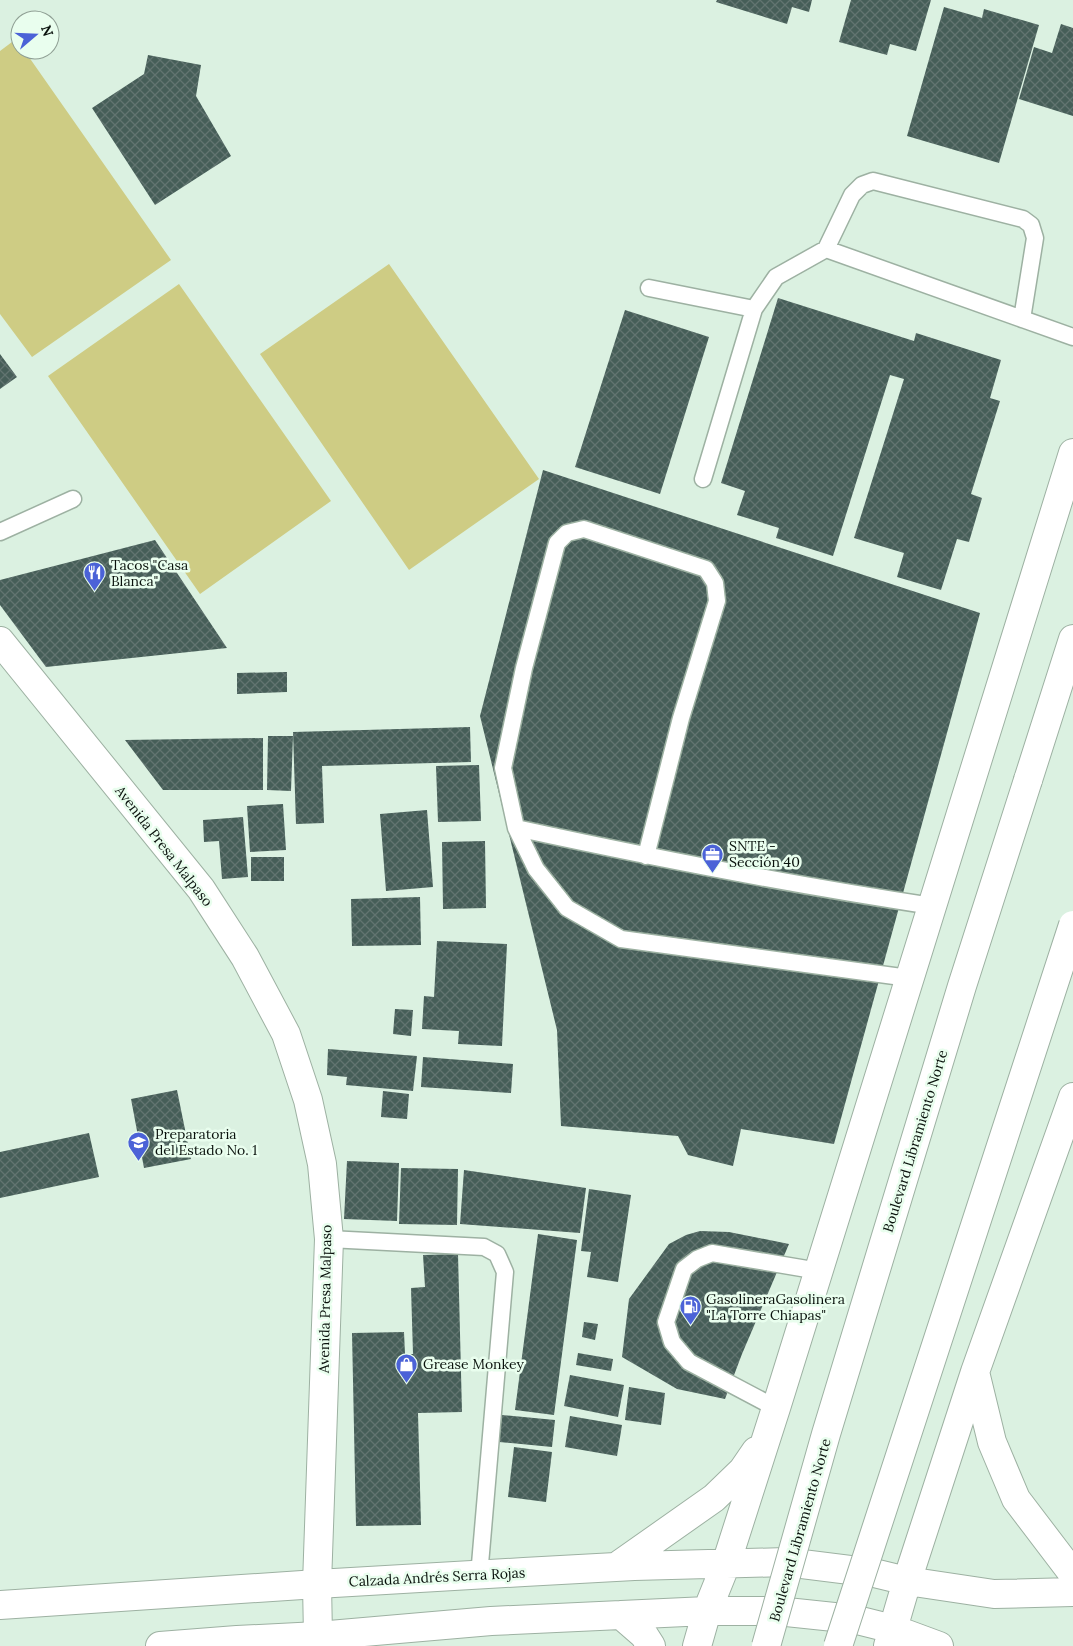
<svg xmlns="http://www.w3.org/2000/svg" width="1073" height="1646" font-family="Lora,serif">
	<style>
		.pitch { fill: #cecc84 }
		.building { fill: url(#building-cross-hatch) }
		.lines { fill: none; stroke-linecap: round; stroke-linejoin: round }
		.lane-casing { stroke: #9db1a2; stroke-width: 19 }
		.street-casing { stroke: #9db1a2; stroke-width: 30 }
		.secondary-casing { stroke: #9db1a2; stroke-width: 30 }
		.highway-casing { stroke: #9db1a2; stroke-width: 30 }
		.lane { stroke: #fff; stroke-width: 16 }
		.street { stroke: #fff; stroke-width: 28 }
		.secondary { stroke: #fff; stroke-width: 28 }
		.highway { stroke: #fff; stroke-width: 28 }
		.highway-bridge-casing { stroke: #9db1a2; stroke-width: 30; stroke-linecap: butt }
		.highway-bridge { stroke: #fff; stroke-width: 28 }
		.labels { text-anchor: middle; stroke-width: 5; stroke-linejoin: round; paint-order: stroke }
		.poi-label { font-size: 14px; fill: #09110c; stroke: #e9feee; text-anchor: start }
		.street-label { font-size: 14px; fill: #09110c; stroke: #e9feee }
	</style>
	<defs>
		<pattern id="building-cross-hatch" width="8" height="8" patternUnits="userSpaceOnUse" patternTransform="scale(1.25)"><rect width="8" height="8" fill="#465e58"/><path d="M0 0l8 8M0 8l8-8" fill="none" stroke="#627470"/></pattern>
	</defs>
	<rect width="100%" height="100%" fill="#dbf1e1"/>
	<!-- pitch -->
	<path class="pitch" d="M16,39L20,44V50H24L171,260L32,357L0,314V51Z
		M389,264L539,479L409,570L260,354Z
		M179,284L331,501L200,594L48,376Z"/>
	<!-- building -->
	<path class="building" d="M717,0H812L809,12L792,7L787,24L716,2Z
		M851,0H931L916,51L890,44L887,55L839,42Z
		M944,7L982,18L984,9L1039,25L999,163L907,136Z
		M1061,24L1073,28V116L1019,99L1034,47L1052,53Z
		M148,55L201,65L196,96L231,156L155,205L92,108L144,74Z
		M778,298L914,341L916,333L1001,360L990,398L1000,401L971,494L982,498L969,542L957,539L941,590L897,577L904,553L854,538L904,379L890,375L833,556L776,538L779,528L737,515L745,491L721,483Z
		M625,310L709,337L660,494L575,467Z
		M0,354L17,377L0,389Z
		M543,470L980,613L834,1144L741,1129L733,1166L688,1155L678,1136L561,1126L557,1030L480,716Z
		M155,540L227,648L46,667L0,605V580Z
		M287,672V692L237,694V673Z
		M470,727L471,762L322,766L324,823L296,824L293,732Z
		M268,736H293L291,791L267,790Z
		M263,738V790H163L125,740Z
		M479,765L481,821L438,822L436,766Z
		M283,804L286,850L250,852L247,806Z
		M427,810L433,887L386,891L380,814Z
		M243,817L248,877L222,879L219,841L204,842L203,820Z
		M485,841L486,908L443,909L442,842Z
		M251,857H284V881H251Z
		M420,897L421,945L352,946L351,899Z
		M437,941L507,944L502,1046L458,1044L459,1031L422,1029L424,996L434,997Z
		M395,1009L413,1010L411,1036L393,1034Z
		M328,1049L417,1056L413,1091L346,1085L347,1077L327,1075Z
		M423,1057L513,1064L511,1093L421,1087Z
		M177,1090L191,1159L144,1168L131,1099Z
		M383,1091L409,1094L407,1119L381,1117Z
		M89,1133L99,1177L0,1198V1152Z
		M347,1161L399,1163L397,1221L344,1219Z
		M401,1168L458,1169L457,1225L399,1224Z
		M464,1170L586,1188L580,1233L460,1224Z
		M589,1189L631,1195L618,1282L587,1277L591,1252L581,1251Z
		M700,1231L729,1232L789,1244L742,1354L725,1399L677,1389L622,1357L629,1299L669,1244L686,1235Z
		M538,1234L577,1240L554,1415L515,1410Z
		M458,1254L462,1412L418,1413L421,1525L356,1526L352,1333L404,1332L405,1354H413L411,1288L425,1287L423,1255Z
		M584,1322L598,1324L595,1340L582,1337Z
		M578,1353L613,1359L611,1371L576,1365Z
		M570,1375L624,1385L618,1417L564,1406Z
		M629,1387L665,1393L661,1425L625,1420Z
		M502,1415L555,1420L552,1447L499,1442Z
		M570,1416L622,1425L617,1456L565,1447Z
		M514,1447L552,1452L546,1502L508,1497Z"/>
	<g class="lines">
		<defs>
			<path id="lane" d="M826,249L852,195L862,185L873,181L1023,219L1031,225L1035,238L1022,319
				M649,288L754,309L776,277L826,249L1073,337
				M703,479L754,309
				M0,532L73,499
				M516,828C654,858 793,885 932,906
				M646,856L681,718L717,601L715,583L706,569L584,529L567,533L557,543L524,668L503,768L516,828L536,869L567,908L621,939L909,978
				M329,1239L484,1247L497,1254L505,1272L479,1576
				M776,1408L689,1362L672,1342L666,1322L684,1269L697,1259L712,1253L819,1271"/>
			<path id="street" d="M0,641L201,889L245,957L286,1034L308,1100L322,1164L329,1239L317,1584L318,1636"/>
			<path id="secondary" d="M975,1372L992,1442L1016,1499L1073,1574
				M616,1567L714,1498L743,1470L756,1451
				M0,1605L317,1584L524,1572L634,1566L786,1562L874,1573L907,1581L994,1594L1073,1592
				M621,1615L644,1635L651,1646
				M160,1646L237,1640L318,1636L491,1621L707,1611H777L853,1619L893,1629L939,1646
				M697,1646L707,1611L726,1564L776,1408L1073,453
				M888,1646L907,1581L975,1372L1073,1097"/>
			<path id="highway" d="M1028,780L1073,639"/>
		</defs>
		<!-- lane casing -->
		<use href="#lane" class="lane-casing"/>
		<!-- street casing -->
		<use href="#street" class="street-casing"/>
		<!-- secondary casing -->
		<use href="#secondary" class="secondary-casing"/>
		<!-- highway casing -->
		<use href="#highway" class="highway-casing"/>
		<!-- lane -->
		<use href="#lane" class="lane"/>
		<!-- street -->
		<use href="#street" class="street"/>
		<!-- secondary -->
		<use href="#secondary" class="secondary"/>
		<!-- highway -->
		<use href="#highway" class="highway"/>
		<defs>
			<path id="highway-bridge" d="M766,1646L826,1434L962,986L1028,780
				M838,1646L1073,925"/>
		</defs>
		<!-- highway-bridge casing -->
		<use href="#highway-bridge" class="highway-bridge-casing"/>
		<!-- highway-bridge -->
		<use href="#highway-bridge" class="highway-bridge"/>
	</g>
	<!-- icons -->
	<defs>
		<symbol id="restaurant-pin" viewBox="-11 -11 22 30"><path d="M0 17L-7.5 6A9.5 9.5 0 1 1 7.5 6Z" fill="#4b62d7" stroke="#e9feee"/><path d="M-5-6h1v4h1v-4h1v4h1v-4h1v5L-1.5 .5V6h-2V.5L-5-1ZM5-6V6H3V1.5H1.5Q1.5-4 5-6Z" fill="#fff"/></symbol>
		<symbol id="office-pin" viewBox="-11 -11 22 30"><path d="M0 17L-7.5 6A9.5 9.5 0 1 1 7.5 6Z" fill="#4b62d7" stroke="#e9feee"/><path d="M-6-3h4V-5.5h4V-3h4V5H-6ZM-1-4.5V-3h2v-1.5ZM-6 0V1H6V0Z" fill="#fff"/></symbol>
		<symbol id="school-pin" viewBox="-11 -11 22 30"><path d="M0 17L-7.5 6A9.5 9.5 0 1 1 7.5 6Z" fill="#4b62d7" stroke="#e9feee"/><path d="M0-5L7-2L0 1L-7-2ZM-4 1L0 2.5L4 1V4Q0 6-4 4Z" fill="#fff"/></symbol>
		<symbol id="fuel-pin" viewBox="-11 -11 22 30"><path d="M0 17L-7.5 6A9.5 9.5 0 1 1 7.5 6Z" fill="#4b62d7" stroke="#e9feee"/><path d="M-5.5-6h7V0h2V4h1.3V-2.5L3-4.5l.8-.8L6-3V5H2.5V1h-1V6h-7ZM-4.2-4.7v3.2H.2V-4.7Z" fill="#fff"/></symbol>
		<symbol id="shop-pin" viewBox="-11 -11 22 30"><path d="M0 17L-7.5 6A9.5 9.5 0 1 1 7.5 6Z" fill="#4b62d7" stroke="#e9feee"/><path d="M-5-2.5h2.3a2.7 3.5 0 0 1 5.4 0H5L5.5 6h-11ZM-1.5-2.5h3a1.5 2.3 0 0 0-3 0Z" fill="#fff"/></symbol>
	</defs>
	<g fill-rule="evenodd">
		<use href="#restaurant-pin" x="82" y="560" width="25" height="34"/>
		<use href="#office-pin" x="700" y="842" width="25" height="34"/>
		<use href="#school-pin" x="126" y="1130" width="25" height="34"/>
		<use href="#fuel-pin" x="678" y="1294" width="25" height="34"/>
		<use href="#shop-pin" x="394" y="1352" width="25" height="34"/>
	</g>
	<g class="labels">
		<!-- poi labels -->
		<g class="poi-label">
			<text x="111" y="570">Tacos "Casa<tspan x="111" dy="16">Blanca"</tspan></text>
			<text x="729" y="851">SNTE -<tspan x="729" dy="16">Sección 40</tspan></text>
			<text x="155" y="1139">Preparatoria<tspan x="155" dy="16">del Estado No. 1</tspan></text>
			<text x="706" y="1304">GasolineraGasolinera<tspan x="706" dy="16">"La Torre Chiapas"</tspan></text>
			<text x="423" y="1369">Grease Monkey</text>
		</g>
		<!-- street labels -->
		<g class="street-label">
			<text transform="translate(164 846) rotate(52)" y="5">Avenida Presa Malpaso</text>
			<text transform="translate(915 1141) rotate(-73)" y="5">Boulevard Libramiento Norte</text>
			<text transform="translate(325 1299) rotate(-89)" y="5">Avenida Presa Malpaso</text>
			<text transform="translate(800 1530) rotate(-74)" y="5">Boulevard Libramiento Norte</text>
			<text transform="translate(437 1577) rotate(-3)" y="5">Calzada Andrés Serra Rojas</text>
		</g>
	</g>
	<!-- north arrow -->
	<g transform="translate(35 35) rotate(71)"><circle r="24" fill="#e9feee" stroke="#8f9f94"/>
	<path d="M0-4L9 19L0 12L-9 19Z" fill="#4b62d7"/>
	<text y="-8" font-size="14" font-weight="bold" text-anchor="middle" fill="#09110c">N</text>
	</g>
</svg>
